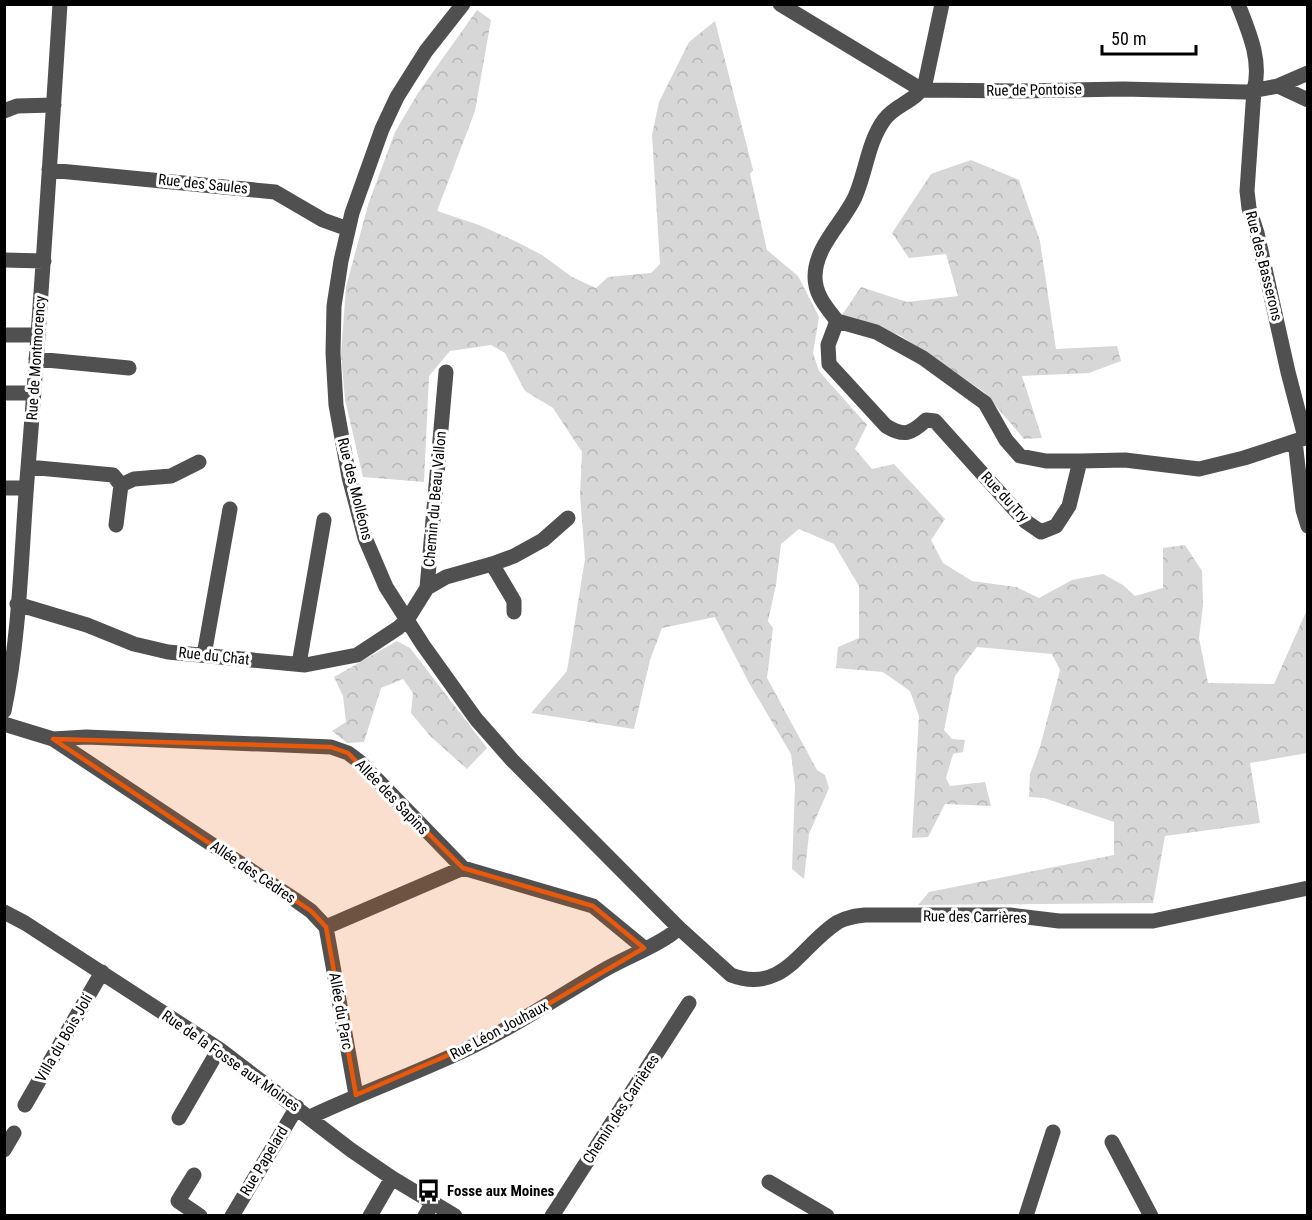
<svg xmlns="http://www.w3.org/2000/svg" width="1312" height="1220" font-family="'Roboto Condensed',sans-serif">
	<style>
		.forest { fill: url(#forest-crowns) }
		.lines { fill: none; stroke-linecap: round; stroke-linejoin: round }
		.minor { stroke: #505050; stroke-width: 15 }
		.marked { fill: #e8590c; fill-opacity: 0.2; stroke: #e8590c; stroke-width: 4.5; stroke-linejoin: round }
		.labels { text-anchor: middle; stroke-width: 6; stroke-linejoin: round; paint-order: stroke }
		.street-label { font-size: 15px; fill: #000; stroke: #fff }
		.poi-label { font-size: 15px; font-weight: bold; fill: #000; stroke: #fff; text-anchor: start }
	</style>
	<defs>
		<pattern id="forest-crowns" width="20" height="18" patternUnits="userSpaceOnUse" patternTransform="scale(1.5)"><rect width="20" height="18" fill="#d7d7d7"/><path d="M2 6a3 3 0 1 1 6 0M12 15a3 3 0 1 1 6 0" fill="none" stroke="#b7b7b7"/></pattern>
	</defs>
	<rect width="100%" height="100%" fill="#fff"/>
	<!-- forest -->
	<path class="forest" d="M477,10L491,20L475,111L437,211L479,225L517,242L542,255L572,277L596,288L608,277L651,273L660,264L652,135L659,102L689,42L715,21L753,170L750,174L767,250L798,276L819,317L813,353L819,371L867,425L855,449L872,469L894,464L945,519L931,540L943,563L972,581L1016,587L1039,598L1072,580L1103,574L1123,585L1135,596L1163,588V548L1185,545L1202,571L1203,605L1199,638L1208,683L1274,684L1305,614L1307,612V753L1250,763L1260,823L1165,836L1153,903L918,905L929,892L1114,855V822L1044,798L1029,797L1030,774L1040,747L1060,670L1052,654L977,647L955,676L944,730L952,739L965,740L963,752L953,754L946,778L950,786L985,782L991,806L945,804L928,837L912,838L919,716L910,691L883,672L836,668L838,647L859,638V586L834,544L799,529L781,544L776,585L768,621L773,628L767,678L817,770L825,775L829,788L809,834L804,879L792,869L795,786L791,754L749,683L715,617L662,628L650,660L634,729L531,713L567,671L585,559L580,495L582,452L553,408L525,391L505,353L491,345L450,351L429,376L424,482L363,477L345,400L341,354L346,287L368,205L395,132L418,93Z
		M971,160L1019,180L1040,241L1056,349L1117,346L1121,361L1089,373L1022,376L1042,438L1024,439L984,392L901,336L842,315L861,287L907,302L958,296L946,254L909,258L892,233L931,174Z
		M397,641L410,648L487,748L467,769L430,736L411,713L413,693L403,679L381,688L364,742L347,743L332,731L346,722L343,696L334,677Z"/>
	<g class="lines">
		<!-- minor -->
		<path class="minor" d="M463,4L426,51L397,97L382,129L352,213L341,261L334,306L333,353L336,405L349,477L365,538L386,587L423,645L476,719L512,760L679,928L731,975C784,995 802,944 838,922C847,917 856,916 865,915H1010L1059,921H1153L1308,888
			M780,4L922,90L1020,91L1123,89L1246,92L1278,86L1308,73
			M1238,4C1249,32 1262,61 1254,90L1247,191L1249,208L1257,233L1288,372L1305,437
			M1278,86L1308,100
			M4,111L17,106L54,105
			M49,170L275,192L323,220L348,229
			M4,260L44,261
			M837,321L876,332L923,358L985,403L1006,440L1020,456L1046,461H1080L1069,506L1056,526L1041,532L1025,521L935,421L926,420C911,434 904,437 886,426L829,364L828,345L837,321C827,308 815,295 815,277C815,246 843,223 855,197C866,172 868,142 884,120C895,104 916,102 925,84L942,4
			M4,335H38
			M36,359L129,368
			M4,393H34
			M1295,441L1303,510L1308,526
			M1080,461L1125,460L1199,469L1244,458L1308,437
			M28,467L113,475L121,485L116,525
			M121,485L134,479L171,476L199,462
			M4,488H26
			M492,564L514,601V612
			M427,588L446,577L492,564L514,556L543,540L568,518
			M17,604L87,625L134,644L168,652L305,665L357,655L398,628L407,620L427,588L446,372
			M204,655L230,509
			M299,664L324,520
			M4,711C20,635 21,556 27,480C40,322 50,163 60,4
			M4,724L53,739L86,737L331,747L348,753L360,762L463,868L593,906L644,948
			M53,739L294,899L311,911L326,927L463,868
			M4,912L25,923L219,1049L351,1150L392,1178L455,1216
			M326,927L356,1095
			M25,1105L102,972
			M310,1117C361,1093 414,1074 465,1050C514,1027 558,997 604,970C626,957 662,944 679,928
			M179,1118L219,1049
			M1112,1142L1151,1216
			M4,1150L14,1133
			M194,1175L178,1201L200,1216
			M769,1182L827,1216
			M232,1216L297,1107
			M370,1216L392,1178
			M425,1216L433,1202
			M552,1216L689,1003
			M1026,1216L1053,1132"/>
	</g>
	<!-- marked area -->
	<path class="marked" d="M53,739L331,747L348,753L463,868L593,906L644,948L497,1034L356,1095L326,927L311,911Z"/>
	<!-- icons -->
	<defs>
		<symbol id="bus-bare" viewBox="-9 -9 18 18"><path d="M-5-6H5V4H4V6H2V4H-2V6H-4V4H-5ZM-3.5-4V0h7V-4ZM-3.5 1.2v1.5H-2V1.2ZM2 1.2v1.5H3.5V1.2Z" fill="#000" stroke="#fff" stroke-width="2.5" paint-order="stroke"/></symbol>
	</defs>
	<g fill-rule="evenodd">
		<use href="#bus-bare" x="412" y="1174" width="33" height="33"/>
	</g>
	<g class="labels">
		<!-- street labels -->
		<g class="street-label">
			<text transform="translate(1034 90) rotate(-1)" y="5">Rue de Pontoise</text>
			<text transform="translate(203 184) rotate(6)" y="5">Rue des Saules</text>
			<text transform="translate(1264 266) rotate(76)" y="5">Rue des Basserons</text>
			<text transform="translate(36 358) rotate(-86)" y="5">Rue de Montmorency</text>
			<text transform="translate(355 489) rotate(76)" y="5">Rue des Molléons</text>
			<text transform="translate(1005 497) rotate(47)" y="5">Rue du Try</text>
			<text transform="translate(435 499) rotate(-85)" y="5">Chemin du Beau Vallon</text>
			<text transform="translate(214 656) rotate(6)" y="5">Rue du Chat</text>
			<text transform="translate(392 797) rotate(46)" y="5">Allée des Sapins</text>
			<text transform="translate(253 872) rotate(34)" y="5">Allée des Cèdres</text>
			<text transform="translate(975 917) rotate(1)" y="5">Rue des Carrières</text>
			<text transform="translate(341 1011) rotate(80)" y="5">Allée du Parc</text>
			<text transform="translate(499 1030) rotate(-28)" y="5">Rue Léon Jouhaux</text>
			<text transform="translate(64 1038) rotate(-60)" y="5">Villa du Bois Joli</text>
			<text transform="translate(231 1061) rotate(35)" y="5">Rue de la Fosse aux Moines</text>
			<text transform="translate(621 1109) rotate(-57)" y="5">Chemin des Carrières</text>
			<text transform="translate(264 1161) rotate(-59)" y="5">Rue Papelard</text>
		</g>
		<!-- poi labels -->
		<g class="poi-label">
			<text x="447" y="1196">Fosse aux Moines</text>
		</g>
	</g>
	<!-- border -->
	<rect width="1312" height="1220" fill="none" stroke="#000000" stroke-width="12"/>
	<!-- scale -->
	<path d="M1102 45v9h94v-9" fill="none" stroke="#000000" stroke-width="3"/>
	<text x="1111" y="45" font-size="18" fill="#000000" stroke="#ffffff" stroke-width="4.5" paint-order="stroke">50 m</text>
</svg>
